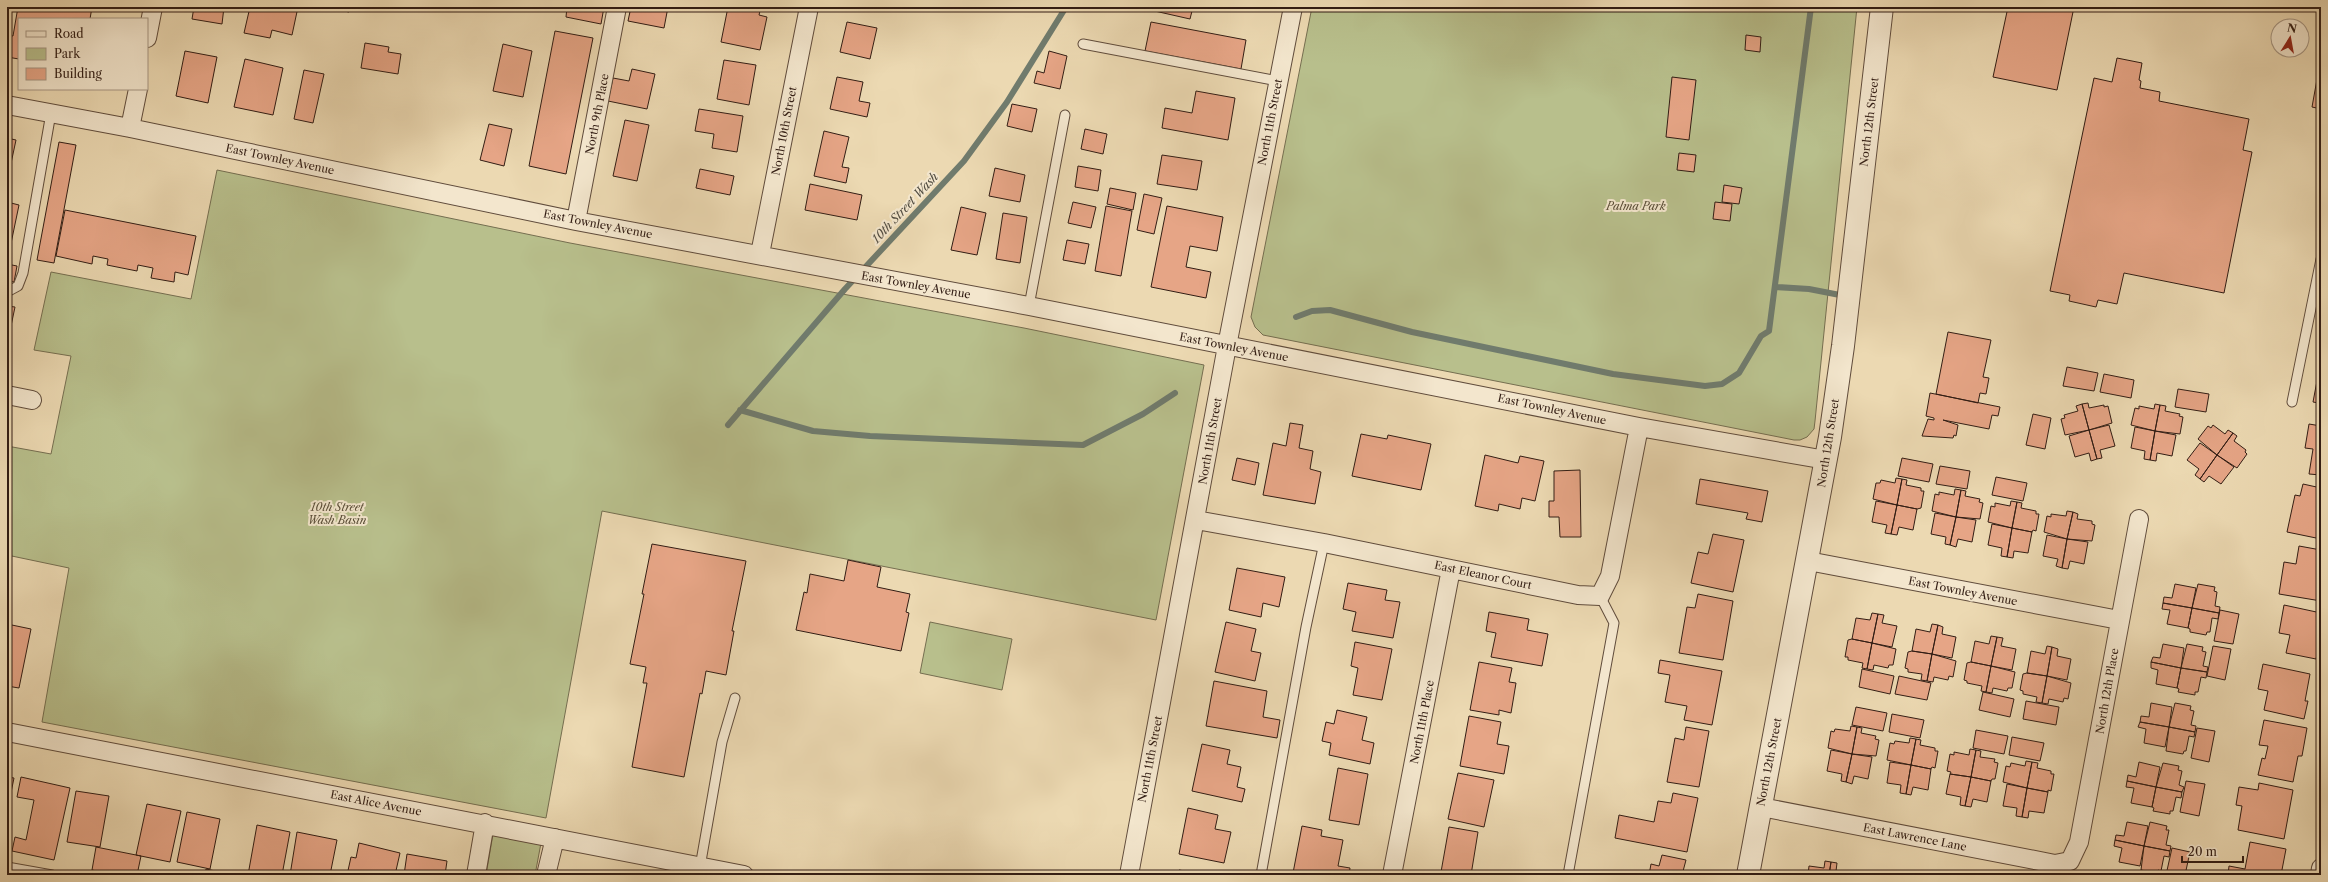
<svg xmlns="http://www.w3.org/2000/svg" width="2328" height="882" font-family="'Libre Caslon Text',serif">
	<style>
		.green { fill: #b8bf8c; stroke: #756e50 }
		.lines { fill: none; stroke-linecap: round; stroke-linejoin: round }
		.stream { stroke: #707b6d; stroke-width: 6 }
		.building { fill: #e6a586; stroke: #321d14 }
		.service-casing { stroke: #604c3c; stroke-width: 11 }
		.minor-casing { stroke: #604c3c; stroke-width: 20 }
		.tertiary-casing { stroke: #604c3c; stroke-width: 24 }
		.service { stroke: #f3e6cd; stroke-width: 9 }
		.minor { stroke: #f3e6cd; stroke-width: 18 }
		.tertiary { stroke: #f3e6cd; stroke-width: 22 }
		.labels { text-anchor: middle; stroke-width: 4; stroke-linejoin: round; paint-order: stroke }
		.street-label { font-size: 11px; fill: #321d14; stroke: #f3e6cd }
		.park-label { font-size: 11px; font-style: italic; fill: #5a4e38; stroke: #f3e6cd }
		.water-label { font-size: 12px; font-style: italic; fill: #514c41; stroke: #f3e6cd }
	</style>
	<rect width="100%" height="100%" fill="#ecd9b2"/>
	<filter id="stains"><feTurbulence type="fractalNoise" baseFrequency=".005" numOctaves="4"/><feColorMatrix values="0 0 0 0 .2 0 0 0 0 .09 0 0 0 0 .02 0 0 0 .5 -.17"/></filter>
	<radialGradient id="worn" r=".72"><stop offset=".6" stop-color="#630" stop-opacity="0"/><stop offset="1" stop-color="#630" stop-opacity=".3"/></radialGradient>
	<!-- green -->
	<path class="green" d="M1312,7H1857L1815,421L1814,429L1807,437L1800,440H1794L1263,335L1255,327L1251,317Z
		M217,170L570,243L1024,328L1204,365L1156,620L602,511L546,818L42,722L69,568L7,555V446L51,454L71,356L34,350L51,272L191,299Z
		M930,622L1012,639L1002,690L920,673Z
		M493,834L541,843L535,875H486Z"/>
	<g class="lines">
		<!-- stream -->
		<path class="stream" d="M1776,287L1809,289L1845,296
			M1296,317L1312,311L1330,310L1412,332L1613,374L1705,386L1722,384L1739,373L1761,336L1769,331L1811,7
			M740,410L813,431L870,436L1083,445L1143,414L1175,393
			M728,425L845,289L964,161L1007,102L1066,7"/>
	</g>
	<!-- building -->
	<path class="building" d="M18,7H92L90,19H92H19V59L7,57V35L13,36Z
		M194,7H224L222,24L192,19Z
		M250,7H298L292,35L272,30L270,38L244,33Z
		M324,7H350L349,12Z
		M567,7H604L601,24L566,17Z
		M631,7H668L664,28L628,21Z
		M728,7H761L759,15L767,17L760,50L721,42Z
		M855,7H877L876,11Z
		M1137,7H1193L1190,19Z
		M2008,7H2074L2057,90L1993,77Z
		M847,22L877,28L870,59L840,52Z
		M1151,22L1246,40L1241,69L1145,51Z
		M555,31L593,38L566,174L529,166Z
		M1746,35L1761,37L1760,52L1745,50Z
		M365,43L389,47L388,52L401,54L398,74L361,68Z
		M503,44L532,51L523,97L493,91Z
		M185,51L217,57L208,103L176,96Z
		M1049,51L1067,56L1060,89L1034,83L1037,71L1044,73Z
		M2321,57V109L2312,107Z
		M2117,58L2142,63L2139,80L2141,81L2140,88L2160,92L2159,101L2249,119L2243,150L2252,152L2224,293L2124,273L2117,304L2098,300L2096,307L2069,301L2070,295L2050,291L2094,78L2112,82Z
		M245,59L283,68L273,115L234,107Z
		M724,60L756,65L749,105L717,99Z
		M632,69L655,74L647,109L608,101L613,78L629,81Z
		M304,70L324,74L313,123L294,119Z
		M837,77L863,82L859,101L870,103L867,117L830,109Z
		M1672,77L1696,80L1689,140L1666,137Z
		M1196,91L1235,98L1228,140L1162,128L1165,108L1192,113Z
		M1012,104L1037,109L1032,132L1007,126Z
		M699,109L743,116L737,152L712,148L714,134L695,131Z
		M625,120L649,125L637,181L613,176Z
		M489,124L512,129L504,166L480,160Z
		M1085,129L1107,134L1103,154L1081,149Z
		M824,131L849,137L842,167L849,168L846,183L814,176Z
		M7,138L16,140L7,182Z
		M59,142L76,145L54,263L37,260Z
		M1679,153L1696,155L1694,172L1677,170Z
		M1162,155L1202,161L1197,190L1157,184Z
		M1078,166L1101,170L1098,191L1075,187Z
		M995,168L1025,175L1020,202L989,196Z
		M700,169L734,176L730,195L696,188Z
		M810,184L862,195L857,220L805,210Z
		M1724,185L1742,188L1739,204L1722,202Z
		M1110,188L1136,193L1133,210L1107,204Z
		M1144,194L1162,198L1154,234L1137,230Z
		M7,202L19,205L9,253H7Z
		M1073,202L1096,207L1091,228L1068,223Z
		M1715,202L1732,204L1730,221L1713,219Z
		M1106,206L1132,211L1121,276L1095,271Z
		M1167,206L1223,217L1217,251L1190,246L1186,267L1211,272L1206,298L1151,287Z
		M961,207L986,213L977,255L951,250Z
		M65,210L196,236L188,275L175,272L174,282L151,278L153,268L138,265L137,271L107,265L108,259L93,256L92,264L56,256Z
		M1003,213L1027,217L1020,263L996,259Z
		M1067,240L1089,244L1085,264L1063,260Z
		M7,264L17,266L14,282L7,281Z
		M7,306L15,307L7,345Z
		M1948,332L1991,340L1983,377L1989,378L1986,394L1980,393L1978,403L1936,394Z
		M2320,365H2321V415L2317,414L2319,403L2313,402Z
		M2067,367L2098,373L2094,391L2063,386Z
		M2104,374L2134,380L2131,398L2100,392Z
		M2178,389L2209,394L2206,412L2175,407Z
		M1930,393L2000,407L1998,416L1992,415L1989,429L1943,420L1958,425L1956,436L1954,435L1953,438L1922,436L1928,419L1934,420V418L1926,416Z
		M2088,403L2089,408L2104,405V407L2108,406L2112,423L2089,430L2082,404Z
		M2082,404L2089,430L2065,435L2061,419L2065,418L2064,415L2078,411L2076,406Z
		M2155,404L2160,405L2155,431L2131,425L2135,408L2139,409V406L2154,409Z
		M2160,405L2166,406L2165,411L2180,414L2179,416L2183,417L2180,434L2155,431Z
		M2033,414L2051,418L2045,449L2026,445Z
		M1290,423L1303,425L1299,448L1313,451L1310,469L1321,472L1315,504L1263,495L1273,443L1286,446Z
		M2309,424L2321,426V475L2309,474L2313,449L2305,448Z
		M2109,425L2115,446L2100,450L2102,458L2097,459L2089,430Z
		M2213,425L2225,434L2228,430L2233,433L2217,455L2198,439L2208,426L2211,428Z
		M2135,427L2155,431L2150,460L2144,459L2145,451L2131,448Z
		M2089,430L2097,459L2091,461L2089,453L2075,457L2069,436Z
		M2155,431L2176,435L2172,456L2157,453L2156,461L2150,460Z
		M2233,433L2237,436L2234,441L2246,450L2245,452L2247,454L2237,468L2217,455Z
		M1361,434L1387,439L1388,435L1431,444L1421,490L1352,476Z
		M2200,443L2217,455L2200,479L2195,475L2199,469L2187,460Z
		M1485,455L1518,463L1520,456L1544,461L1535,501L1522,498L1520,509L1499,504L1498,511L1475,506Z
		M2217,455L2234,467L2221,484L2209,476L2204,482L2200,479Z
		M1237,458L1259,463L1255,485L1232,480Z
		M1902,458L1933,464L1929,482L1898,476Z
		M1940,466L1970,471L1967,489L1936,484Z
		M1580,470L1581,537H1560L1559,517H1549V501H1554V471Z
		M1996,477L2027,483L2023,501L1992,495Z
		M1896,478L1902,479L1897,505L1873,499L1876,483H1880L1881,480L1895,483Z
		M1700,479L1768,491L1762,522L1746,519L1748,513L1696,504Z
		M1902,479L1907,480L1906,485L1921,488V491H1924L1921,508L1917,509L1897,505Z
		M2303,484L2321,488V539L2287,532L2295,495L2300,496Z
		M1955,489L1961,490L1956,517L1932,511L1935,494L1939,495V492L1954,495Z
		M1961,490L1966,491L1965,496L1980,499L1979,502L1983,503L1980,519L1956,517Z
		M1876,501L1897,505L1891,534L1885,533L1887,525L1872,522Z
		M2011,501L2017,502L2012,528L1988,522L1991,506L1995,507V503L2010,506Z
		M2017,502L2022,503L2021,508L2036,511V514H2039L2036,531L2033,530L2032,532L2012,528Z
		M1897,505L1917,509L1913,530L1899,527L1897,535L1891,534Z
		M2067,511L2073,512L2067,539L2044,532L2047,516L2051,517V514L2066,516Z
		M2073,512L2078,514L2077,519L2092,521V524L2095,525L2092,541L2067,539Z
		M1935,513L1956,517L1950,545L1945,544L1946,537L1931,534Z
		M1956,517L1976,520L1972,542L1958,539L1956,547L1950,545Z
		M1992,524L2012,528L2007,557L2001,556L2002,548L1988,545Z
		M2012,528L2032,532L2028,553L2014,551L2013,558L2007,557Z
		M1713,534L1744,540L1733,592L1691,583L1698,552L1708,554Z
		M2047,535L2067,539L2062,568L2056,566L2058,559L2043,556Z
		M2067,539L2088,542L2084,564L2070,561L2068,569L2062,568Z
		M652,544L746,561L732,631H734L726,675L706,671L702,694L700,693L684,777L632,767L647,683H643L646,667L630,664L644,594H642Z
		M2299,546L2321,550V601L2279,594L2284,562L2296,564Z
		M848,560L881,567L877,587L910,594L906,612L909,613L901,651L796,630L804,592L807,593L810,574L844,581Z
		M1237,568L1285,577L1279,607L1263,603L1261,617L1229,610Z
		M1348,583L1387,590L1385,600L1400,602L1393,638L1352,631L1356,612L1343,609Z
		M2175,584L2196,588L2192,608L2163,603L2164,597L2172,598Z
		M2198,584L2215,587L2214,591L2217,592L2215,606L2220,607L2219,613L2192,608Z
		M1698,594L1733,601L1723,660L1679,653L1687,607L1695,608Z
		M2163,603L2192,608L2188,628L2167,624L2170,610L2162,609Z
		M2284,605L2321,613V651L2318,650L2316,659L2286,653L2290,635L2279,633Z
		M2192,608L2219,613L2218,619L2212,618L2210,632H2207L2206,635L2190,632V629L2188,628Z
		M2220,610L2239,614L2233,644L2214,641Z
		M1489,612L1529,619L1527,630L1548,634L1542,666L1491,657L1496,633L1486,631Z
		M1872,613L1878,614L1872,643L1852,639L1856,618L1870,620Z
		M1878,614L1884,615L1882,623L1897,626L1892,647L1872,643Z
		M1226,622L1256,629L1251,651L1261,653L1255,681L1215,672Z
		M7,624L31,629L19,688L7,686Z
		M1932,624L1938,625L1932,654L1912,651L1916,629L1930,632Z
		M1938,625L1943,627L1942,634L1956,637L1952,658L1932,654Z
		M1991,636L1997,637L1991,666L1971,662L1975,641L1989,644Z
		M1997,637L2003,638L2001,646L2016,649L2012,670L1991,666Z
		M1852,639L1872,643L1867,669L1862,668L1863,663L1848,660V657H1845L1848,640Z
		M1355,642L1392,649L1382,700L1353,695L1358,668L1351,666Z
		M1872,643L1896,649L1893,665H1889L1888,668L1874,665L1873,670L1867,669Z
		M2163,644L2184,648L2181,668L2151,662L2153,657L2160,658Z
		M2187,644L2203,647L2202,651L2206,652L2203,666L2208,667L2207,672L2181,668Z
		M2047,646L2052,647L2047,676L2027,673L2031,651L2045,654Z
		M2213,646L2231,649L2225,680L2207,676Z
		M2052,647L2058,649L2057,656L2071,659L2067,680L2047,676Z
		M1912,651L1932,654L1927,681L1921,680L1922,674L1908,672V669L1905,668L1908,652Z
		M1932,654L1956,661L1953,677L1949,676L1948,680L1934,677L1933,682L1927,681Z
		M1660,660L1722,671L1712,725L1684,720L1687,706L1665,702L1670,675L1658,673Z
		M1479,662L1512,668L1509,682L1516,683L1511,713L1499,710V715L1470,710Z
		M1971,662L1991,666L1986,692L1981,691L1982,686L1967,683V681L1964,680L1967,663Z
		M2151,662L2181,668L2177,688L2156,684L2158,670L2151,668Z
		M2263,664L2310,674L2305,701H2308L2304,719L2264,710L2268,691L2258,689Z
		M1991,666L2015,672L2012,688H2008L2007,691L1993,688L1992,693L1986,692Z
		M2181,668L2207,672L2206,678L2201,677L2198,692H2195V695L2178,692L2179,689L2177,688Z
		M1862,669L1894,676L1890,694L1859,687Z
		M2027,673L2047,676L2042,703L2036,702L2037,697L2023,694V691L2020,690L2023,674Z
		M1899,676L1931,683L1927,700L1895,694Z
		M2047,676L2071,683L2068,699L2064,698L2063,702L2049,699L2048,704L2042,703Z
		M1214,681L1267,691L1263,717L1280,720L1277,738L1206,726Z
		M1983,692L2014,699L2010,717L1979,710Z
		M2026,701L2059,707L2056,725L2023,719Z
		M2151,703L2172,707L2169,727L2140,722L2141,716L2149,717Z
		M2175,703L2191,706L2190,710L2194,711L2191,725L2196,726L2195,732L2169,727Z
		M1856,707L1887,713L1883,731L1852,725Z
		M1337,710L1367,717L1362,740L1374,743L1370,764L1329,755L1331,743L1322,741L1326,722L1334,724Z
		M1892,714L1924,720L1920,738L1889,732Z
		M1469,716L1501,722L1497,744L1509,746L1504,774L1460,766Z
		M2264,720L2307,728L2302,756H2298L2293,782L2258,775L2262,758L2265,759L2268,746L2259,745Z
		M2140,722L2169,727L2165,747L2144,743L2146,729L2138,727Z
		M1851,726L1857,727L1852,754L1828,748L1831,731L1834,732L1835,729L1850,731Z
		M1686,727L1709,731L1699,787L1667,782L1675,738L1684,740Z
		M1857,727L1862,728L1861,733L1876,736L1875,739L1879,740L1876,756L1852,754Z
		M2169,727L2195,732L2194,737L2189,736L2186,751H2184L2183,754L2166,751Z
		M2197,728L2215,731L2209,762L2191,758Z
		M1976,730L2008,736L2004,754L1973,748Z
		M2012,737L2044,743L2040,761L2009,755Z
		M1910,738L1916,739L1911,765L1887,760L1890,743L1894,744L1895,741L1909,743Z
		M1916,739L1921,740L1920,745L1935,748V751H1938L1935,768L1932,767L1931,769L1911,765Z
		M1202,744L1230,750L1227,764L1241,767L1237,787L1245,789L1242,802L1192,791Z
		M1970,749L1976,750L1971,777L1950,774L1951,772L1947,771L1950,754L1954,755V752L1969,755Z
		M1831,750L1852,754L1846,782L1841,781L1842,774L1827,771Z
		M1976,750L1981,751L1980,757L1995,759L1994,762L1998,763L1995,779H1992L1991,781L1971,777Z
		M1852,754L1872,757L1868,779L1854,776L1852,784L1846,782Z
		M2026,761L2032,762L2027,788L2003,782L2006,766L2010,767L2011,763L2025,766Z
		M1890,762L1911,765L1906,794L1900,793L1901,785L1887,783Z
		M2032,762L2038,763L2037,768L2051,771V774H2054L2051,791L2048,790V792L2027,788Z
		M2139,762L2160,767L2156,787L2127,781L2128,775L2136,777Z
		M2163,763L2179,766L2178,770L2182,771L2179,785L2184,787L2182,792L2156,787Z
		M1911,765L1931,769L1928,790L1913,787L1911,795L1906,794Z
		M1338,768L1368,774L1359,825L1329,820Z
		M1458,773L1494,780L1484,827L1448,819Z
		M1950,774L1971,777L1965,806L1960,805L1961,797L1946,794Z
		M7,777L14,778L7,812Z
		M21,777L70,788L54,860L12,851L15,837L26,840L34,800L17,797Z
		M1971,777L1991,781L1987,802L1973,799L1971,807L1965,806Z
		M2127,781L2156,787L2152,807L2131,803L2134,788L2126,787Z
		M2186,781L2205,784L2199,816L2180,812Z
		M2259,783L2293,790L2284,839L2238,830L2242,806L2236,805L2239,787L2258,790Z
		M2007,784L2027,788L2022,817L2016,816L2017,808L2003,806Z
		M2156,787L2182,792L2181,798L2176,797L2173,811H2170V814L2153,811L2154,808L2152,807Z
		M2027,788L2048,792L2044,813L2029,811L2028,818L2022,817Z
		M76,791L109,796L100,847L67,842Z
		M1673,793L1698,798L1687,852L1615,838L1619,815L1654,822L1658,801L1671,803Z
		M147,804L181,811L170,862L136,855Z
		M1188,808L1218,815L1215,829L1231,832L1224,863L1179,854Z
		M187,812L220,819L210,869L177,862Z
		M2127,822L2148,826L2144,846L2115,840L2116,835L2124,836Z
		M2150,822L2167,826L2166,830H2169L2166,845L2171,846L2170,851L2144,846Z
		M257,825L290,832L282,875H248Z
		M1302,826L1322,830L1321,836L1343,840L1338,866L1350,868L1349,875L1293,873Z
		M1449,827L1478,832L1471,875L1441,872Z
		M297,832L337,840L330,875H290Z
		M2115,840L2144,846L2140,866L2119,862L2122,848L2114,846Z
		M2250,842L2286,849L2281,875H2228L2229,866L2245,869Z
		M359,843L400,853L395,875H347L351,857L356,858Z
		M2144,846L2170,851L2169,857L2164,856L2161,871L2158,870V873L2141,870Z
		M96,847L141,856L137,875H118L92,870Z
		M2172,848L2190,852L2185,875H2166Z
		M407,854L447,861L445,875H404Z
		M1662,855L1686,860L1682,875H1649L1651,864L1659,866Z
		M1825,861L1831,862L1829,875H1808L1809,866L1824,868Z
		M1831,862L1837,863L1836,871L1850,875H1829Z
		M206,869L234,875H205Z
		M1179,870L1196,873V875H1178Z"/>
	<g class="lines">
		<defs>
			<path id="service" d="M1083,44L1278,81
				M7,292L18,286L23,273L51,113
				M1029,306L1065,115
				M2292,402L2321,259
				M7,867L52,875
				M700,867L722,742L735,698
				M1261,875L1306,627L1324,543
				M1568,875L1614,623L1600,596"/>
			<path id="minor" d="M147,38L153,7
				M7,105L130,128L576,221L1029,306L1639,427L1826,460
				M130,128L138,89
				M576,221L617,7
				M760,254L809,7
				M7,395L32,400
				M1196,520L1324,543L1578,595L1600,596L1610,576L1639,427
				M1808,561L2119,620
				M7,732L744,875
				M1761,807L2055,864L2070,861L2079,842L2139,519
				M476,875L485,823
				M546,875L555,838
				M1129,875L1227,346L1293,7
				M1392,875L1451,569
				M2320,875L2321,868"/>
			<path id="tertiary" d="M1748,875L1830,437L1843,346L1882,7"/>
		</defs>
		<!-- service casing -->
		<use href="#service" class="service-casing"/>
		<!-- minor casing -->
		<use href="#minor" class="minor-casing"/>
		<!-- tertiary casing -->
		<use href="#tertiary" class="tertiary-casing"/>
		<!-- service -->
		<use href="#service" class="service"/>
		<!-- minor -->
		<use href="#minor" class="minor"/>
		<!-- tertiary -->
		<use href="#tertiary" class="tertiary"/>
	</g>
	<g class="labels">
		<!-- street labels -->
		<g class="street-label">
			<text transform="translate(597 114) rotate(-79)" y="4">North 9th Place</text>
			<text transform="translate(1270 122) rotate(-79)" y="4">North 11th Street</text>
			<text transform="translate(1869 122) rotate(-83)" y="4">North 12th Street</text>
			<text transform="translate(784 131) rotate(-79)" y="4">North 10th Street</text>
			<text transform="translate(280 159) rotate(12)" y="4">East Townley Avenue</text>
			<text transform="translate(598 224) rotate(11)" y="4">East Townley Avenue</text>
			<text transform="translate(916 285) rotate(10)" y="4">East Townley Avenue</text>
			<text transform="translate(1234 347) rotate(11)" y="4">East Townley Avenue</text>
			<text transform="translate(1552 409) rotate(12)" y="4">East Townley Avenue</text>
			<text transform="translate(1210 441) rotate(-80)" y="4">North 11th Street</text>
			<text transform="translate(1828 443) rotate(-81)" y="4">North 12th Street</text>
			<text transform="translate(1483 575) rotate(12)" y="4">East Eleanor Court</text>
			<text transform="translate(1963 591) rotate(11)" y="4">East Townley Avenue</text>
			<text transform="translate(2107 691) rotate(-80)" y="4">North 12th Place</text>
			<text transform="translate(1422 722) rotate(-79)" y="4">North 11th Place</text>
			<text transform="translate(1150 759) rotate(-79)" y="4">North 11th Street</text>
			<text transform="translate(1769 762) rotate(-79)" y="4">North 12th Street</text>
			<text transform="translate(376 803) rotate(11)" y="4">East Alice Avenue</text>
			<text transform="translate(1915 837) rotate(11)" y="4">East Lawrence Lane</text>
		</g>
		<!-- park labels -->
		<g class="park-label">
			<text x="1636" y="210">Palma Park</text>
			<text x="337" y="511">10th Street<tspan x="337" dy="13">Wash Basin</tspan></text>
		</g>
		<!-- water labels -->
		<g class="water-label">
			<text transform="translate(905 208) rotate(-47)" y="4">10th Street Wash</text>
		</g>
	</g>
	<!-- margin -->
	<rect width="2328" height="882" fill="none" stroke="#ecd9b2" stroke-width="24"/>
	<rect x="8" y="8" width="2312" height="866" fill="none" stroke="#321d14" stroke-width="2"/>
	<rect x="12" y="12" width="2304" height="858" fill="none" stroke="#321d14"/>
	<!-- legend -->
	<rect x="18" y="18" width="130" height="72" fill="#f3e6cd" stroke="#a69683"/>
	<rect x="26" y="31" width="20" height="6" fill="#f3e6cd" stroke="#a69683"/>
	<text x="54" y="38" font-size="12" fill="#321d14">Road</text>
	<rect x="26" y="48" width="20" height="12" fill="#b8bf8c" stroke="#a69683"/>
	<text x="54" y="58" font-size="12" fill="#321d14">Park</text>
	<rect x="26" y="68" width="20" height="12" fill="#e6a586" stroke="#a69683"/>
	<text x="54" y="78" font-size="12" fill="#321d14">Building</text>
	<!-- north arrow -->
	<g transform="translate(2290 38) rotate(11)"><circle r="19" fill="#f3e6cd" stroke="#a69683"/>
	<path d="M0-3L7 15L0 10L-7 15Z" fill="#8f2418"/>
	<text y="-6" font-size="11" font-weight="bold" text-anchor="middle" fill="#321d14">N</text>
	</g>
	<!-- scale -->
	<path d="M2182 856v6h61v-6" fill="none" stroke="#321d14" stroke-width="2"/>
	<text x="2188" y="856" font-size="12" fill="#321d14" stroke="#f3e6cd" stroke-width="3" paint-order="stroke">20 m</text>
	<rect width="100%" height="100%" filter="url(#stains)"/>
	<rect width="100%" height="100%" fill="url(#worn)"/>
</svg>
